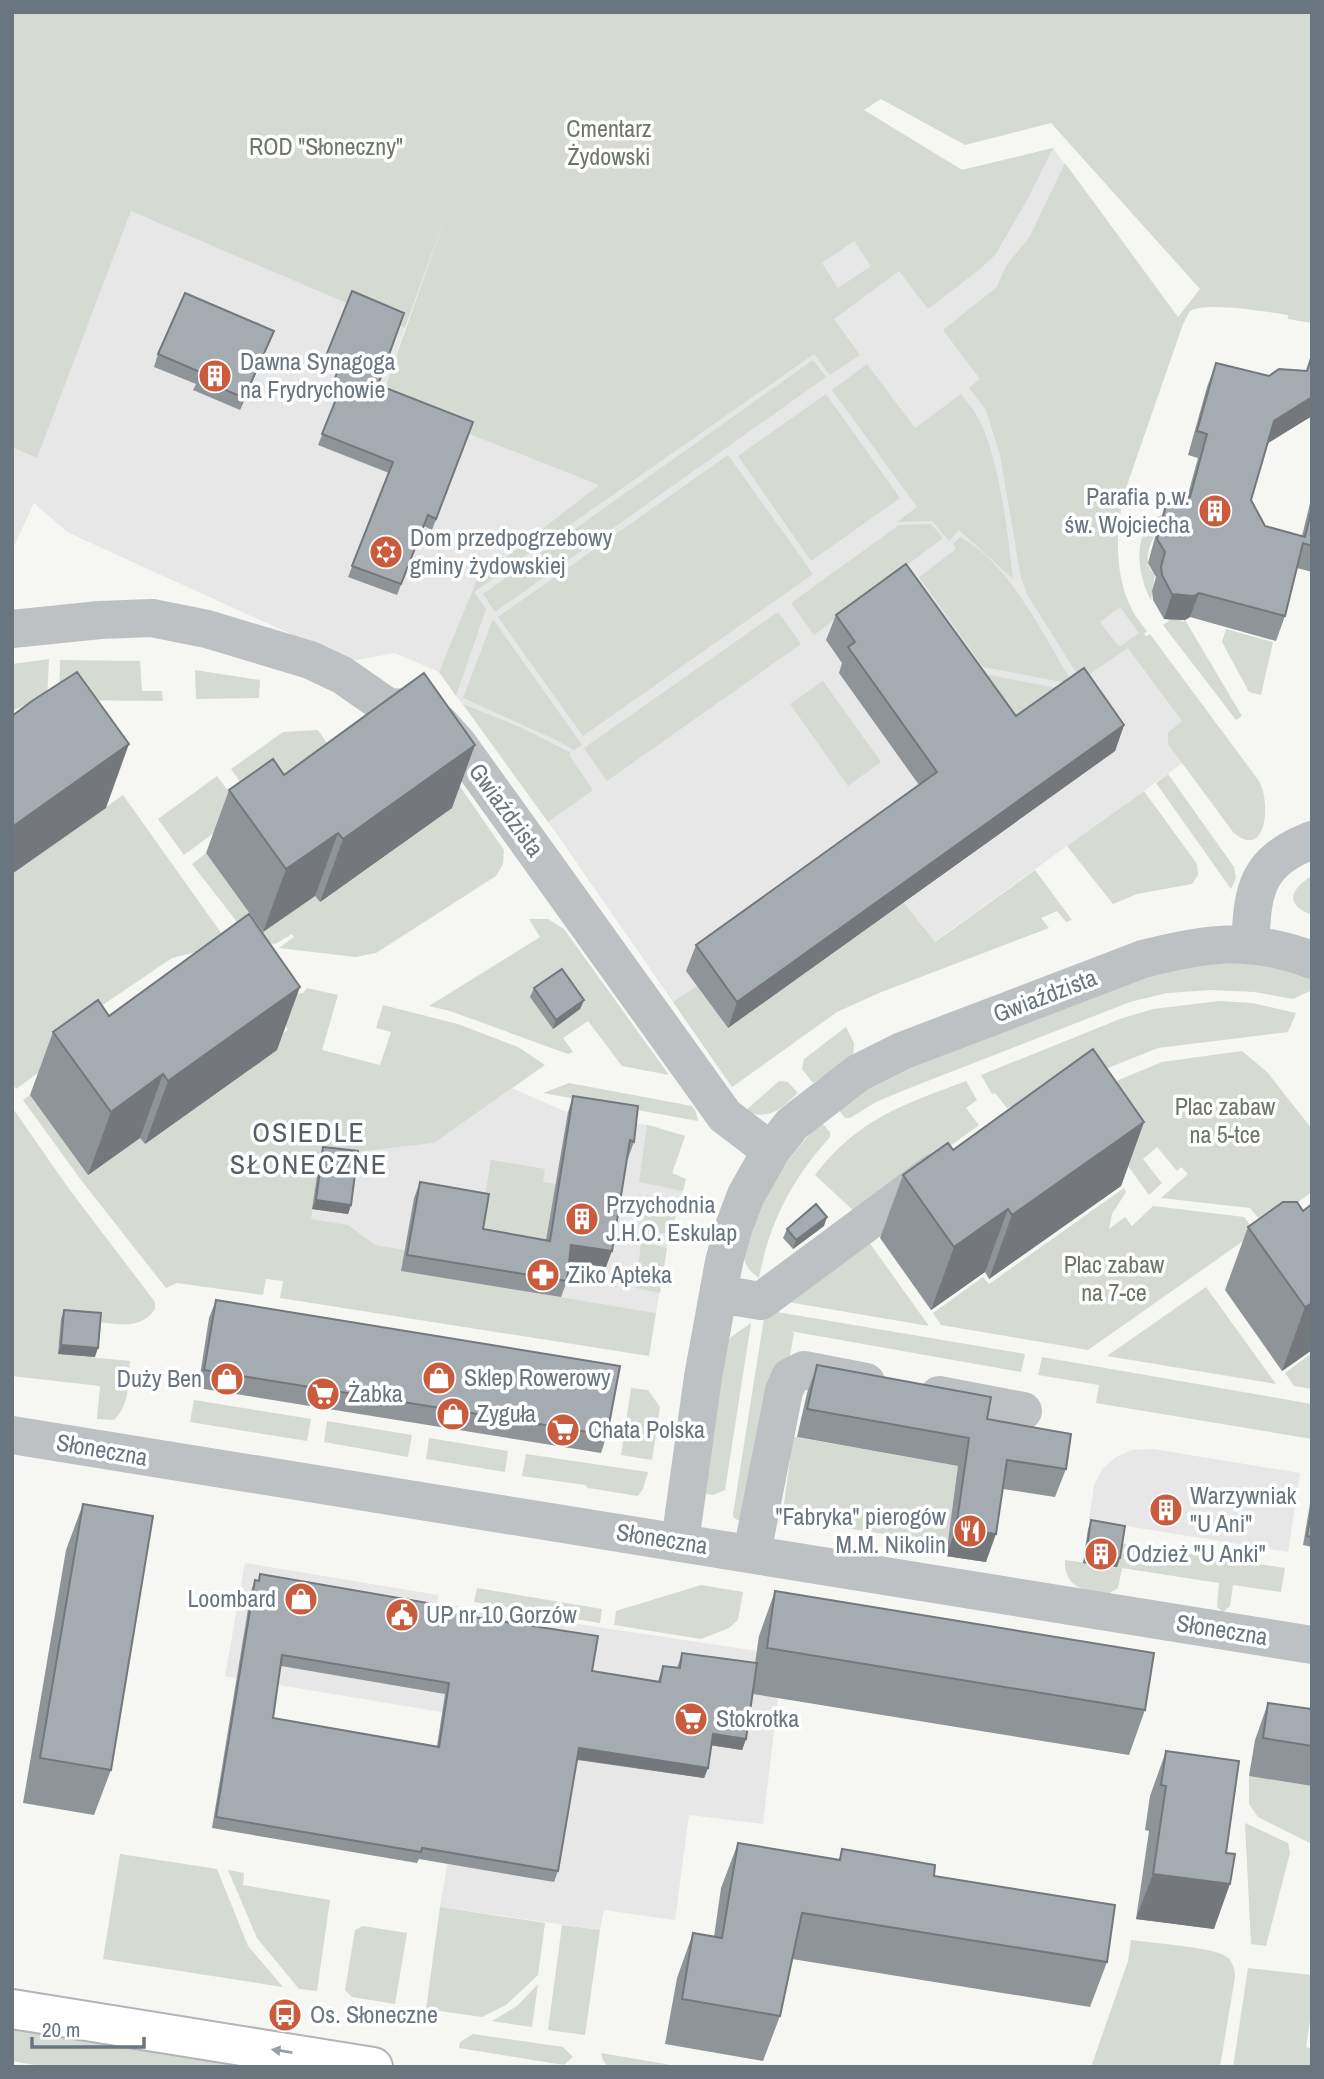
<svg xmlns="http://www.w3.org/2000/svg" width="1324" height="2079" font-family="'Archivo Narrow',sans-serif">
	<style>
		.built { fill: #e6e7e6 }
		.green { fill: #d5dad3; fill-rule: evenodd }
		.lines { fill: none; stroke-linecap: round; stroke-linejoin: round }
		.major-casing { stroke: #b1b5b8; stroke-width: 42 }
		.minor { stroke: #bdc1c4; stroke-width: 38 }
		.major { stroke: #fff; stroke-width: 38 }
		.wall { fill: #8e9498; fill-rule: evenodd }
		.shaded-wall { fill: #74787c }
		.building { fill: #a5acb1; stroke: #74787c; stroke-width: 2; fill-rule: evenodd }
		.oneway { fill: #969fa6 }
		.labels { text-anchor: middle; stroke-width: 7; stroke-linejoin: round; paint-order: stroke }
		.park-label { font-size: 24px; fill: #6a7867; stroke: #fff }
		.poi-label { font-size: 24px; fill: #697680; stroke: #fff; text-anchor: start }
		.street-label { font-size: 24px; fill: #697680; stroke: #fff }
		.quarter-label { font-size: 28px; letter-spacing: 2px; fill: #565f66; stroke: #fff }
	</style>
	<rect width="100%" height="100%" fill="#f6f6f3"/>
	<!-- built -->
	<path class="built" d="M863,110L962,170L1053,148L1178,318L1107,430L1104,583L1216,739L732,1087L554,830L439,672L395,653L350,661L80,538L66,531L34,503L12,550V447L37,457L131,210L405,328L381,399Z
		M512,1088L564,1111L653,1126L685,1136L672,1174L686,1179L667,1248L656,1313L220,1239L301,1157L434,1143Z
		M1153,1449L1300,1473L1288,1552L1089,1520L1094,1485L1103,1468L1116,1457L1132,1450Z
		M245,1563L438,1595V1603L757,1651L750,1693L778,1698L763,1824L689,1815L675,1920L604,1910L600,1930L440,1907L472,1717L225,1676Z"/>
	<!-- green -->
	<path class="green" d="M12,12H1312V323L1288,319V315C1270,312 1204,301 1190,311L1183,324L1125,491L1119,520L1120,521C1115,546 1119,581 1129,603C1133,614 1140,622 1147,631L1144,634L1146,636L1150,634L1259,781C1271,802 1267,862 1233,832L1168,744V733L1182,721L1128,648L1081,680L1028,596L1021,578L1000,455L986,410L969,388L980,379L943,330L997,287L1006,266L1030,236L1065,163L1178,317L1200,289L1051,123L965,145L881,99L864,110L962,170L1053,148L1026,202L995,255L980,269L928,309L899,271L834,319L860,355L830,375L814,354L474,592L486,609L456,696L439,672L477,580L599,485L381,399L448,209L405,328L131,211L37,458L12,447ZM854,241L871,266L838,288L822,263ZM1120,607L1139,633L1119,647L1100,622Z
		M813,360L826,377L495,612L483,594Z
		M867,364L915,428L961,394C966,401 973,408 977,416C999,454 1008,534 1013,579L959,530L949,541L932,521L897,522L917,507L832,390Z
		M826,394L900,498L811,561L738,456Z
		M728,455L813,574L583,736L498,617Z
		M1169,512C1159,527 1136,559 1155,574L1151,600C1135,571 1131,523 1169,512Z
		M931,524L943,538L814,635L791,603L899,525Z
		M960,537C1010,563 1044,637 1073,684L983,667L919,577L956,549L953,544Z
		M778,612L801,644L607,781L584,748Z
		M1179,615L1182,622L1185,620L1242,716L1236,720L1163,625L1169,621L1168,619Z
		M493,619L582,745L574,750L556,740L463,698Z
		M1226,629L1273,642L1261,695L1249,692L1222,642Z
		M49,659L47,700L34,701L12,711V664Z
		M60,660L140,661L142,691H162L163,701L59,700Z
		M195,670L260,680L259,698L196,699Z
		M979,673L1072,691L992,752Z
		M823,681L881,762L848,786L790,704Z
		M463,704L520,727L571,753L569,755L593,790L548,822Z
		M318,730L331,749L255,803L231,769L283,732Z
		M432,746L504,850L503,864L496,876L376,953L355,957L279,948L294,937L292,934L275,944L251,940L192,864L206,853L263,932L315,896L320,902Z
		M1168,774L1234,867L1236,878L1231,889L1156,783Z
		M217,776L243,811L184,855L158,819Z
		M1144,791L1197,864L1198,875L1192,884L1137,894L1113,904L1067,846Z
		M123,795L229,944L172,958L66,1030L76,1045L16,1089L12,1083V874Z
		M1035,870L1072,920L1066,922L1057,911L1041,918L1049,928L879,993L837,1012L732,1087L673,1002L697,986L728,1028L903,902L935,942Z
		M1312,876V915C1284,905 1290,889 1312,876Z
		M529,919H548L564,929L669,1075L622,1066L588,1021L563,1038L573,1052L568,1054L450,1011L429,1006L540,937Z
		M1258,962L1312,977L1310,991L1293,999L1255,992L1212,990L1167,993L1130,1002L902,1091L876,1102L850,1118H845L837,1108L865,1086L1171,966Z
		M307,988L338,995L322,1050L380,1065L391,1032L376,1028L383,1005L458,1024L518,1047L545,1065L434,1143L320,1156L311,1219L348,1225L375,1245L405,1250L402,1270L656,1313L649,1356L280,1298L283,1281L266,1279L263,1295L177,1283L166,1288L81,1180L23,1100L30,1095L140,1138L145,1144L277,1050L271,1041L288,1030L265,999L303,993Z
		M1219,1001L1252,1003L1296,1013L1288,1032L1158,1048L1007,1108L995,1093L992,1094L981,1075L1120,1019L1153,1009Z
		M846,1027L854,1043L853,1056L813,1083L802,1069L804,1059Z
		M1242,1051L1267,1072L1312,1129V1192L1265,1226L1250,1208L1161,1198L1188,1174L1181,1167L1177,1171L1157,1147L1143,1159L1162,1183L1149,1195L1078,1097L1162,1062Z
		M779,1081L788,1082L798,1093C781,1109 769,1121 745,1111Z
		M966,1081L977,1100L966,1108L979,1125L857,1214L815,1175C858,1119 902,1105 966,1081Z
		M569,1083L692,1106L696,1112L698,1121L543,1093Z
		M12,1107L69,1189L155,1302V1309C141,1330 119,1324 98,1322L58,1354L130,1361C128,1382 130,1405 114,1420L97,1419L100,1386L12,1376Z
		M821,1122L830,1132V1137C792,1179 769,1223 759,1278C753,1274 747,1268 745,1262C743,1253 748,1243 750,1235C764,1191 789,1155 821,1122Z
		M647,1125L685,1136L672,1173L686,1179L683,1191L639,1182Z
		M491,1160L545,1169L543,1182L556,1184L544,1254L477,1246Z
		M1124,1188L1126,1192L1112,1214L1109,1229L1125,1217L1132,1226L1153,1206L1244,1217L1256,1232L1088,1350L941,1325L933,1313L983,1277L989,1284Z
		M647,1195L679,1203L671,1234L643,1231Z
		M866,1238L929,1326L782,1301Z
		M641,1242L667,1248L660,1293L636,1288Z
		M1206,1287L1276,1384L1107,1356Z
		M771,1311L1025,1354L1021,1372L790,1331L794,1333L789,1360L740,1521L734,1518L733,1514L764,1318Z
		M751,1323L725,1490L713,1495L700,1493L725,1345L731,1337Z
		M1312,1353V1389L1294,1386L1285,1373Z
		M1042,1357L1312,1404V1439L1096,1403L1099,1385L1038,1375Z
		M631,1388L648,1390L660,1407L652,1460L621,1455Z
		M194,1400L311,1419L307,1441L190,1422Z
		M327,1421L412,1435L408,1457L324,1442Z
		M784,1435L963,1467L947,1544L782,1518L790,1460Z
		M429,1438L508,1451L505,1472L426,1459Z
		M526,1454L648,1472L643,1489L638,1496L588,1488L585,1485L522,1476Z
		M1120,1543L1285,1568L1281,1592L1233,1585L1230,1606L1223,1612L1217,1607L1219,1583L1122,1568L1118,1588L1108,1594C1085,1591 1064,1588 1065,1560L1117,1567Z
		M701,1585L743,1592L738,1620L729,1628L701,1639L614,1625L616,1611Z
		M477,1588L602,1609L600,1623L474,1602Z
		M1249,1776L1312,1786V1844L1258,1817L1249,1804Z
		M1245,1823L1288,1843L1290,1853L1266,1946L1251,1944Z
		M120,1854L217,1869L248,1946L283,1987L103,1959Z
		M228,1870L244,1873L243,1885L330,1900L317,1991L299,1989L257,1938Z
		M440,1907L545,1923L538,1975L506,2005L482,2017L426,2009Z
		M562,1925L600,1930L585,2035L548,2030Z
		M363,1926L407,1933L395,2004L352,1997L345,1990L355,1930Z
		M1131,1940C1150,1943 1215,1947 1227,1957C1233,1962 1235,1969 1235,1977L1220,2067H1091L1128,1961Z
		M1248,1968L1312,1975V2007L1306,2047L1312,2049V2067H1233Z
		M538,1984L532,2027L492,2021L517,2006Z
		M12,2029L251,2067H46L12,2061Z
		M473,2034L563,2047L573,2057L564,2065L459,2048L460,2042Z
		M601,2053L683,2067H608L603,2060Z"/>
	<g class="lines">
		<defs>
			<path id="major" d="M12,2009L373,2067"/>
		</defs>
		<!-- major casing -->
		<use href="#major" class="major-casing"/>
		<!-- minor -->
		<path class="minor" d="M12,629L100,620L152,618L207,629L310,660L342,675L388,707L415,708L440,724L458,744L725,1116L771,1151
			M1250,944C1253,888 1256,862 1312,840
			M718,1294L761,1301L935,1172
			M939,1395L1023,1411
			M12,1435L1312,1645
			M680,1542L703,1377L724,1262L733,1229L746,1195L771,1151L792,1124L858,1073L902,1051L1143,959C1206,943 1249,936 1312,960
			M752,1553L784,1391L790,1377L804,1370L866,1382"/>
		<!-- major -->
		<use href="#major" class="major"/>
	</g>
	<!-- wall -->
	<path class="wall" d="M352,291L378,385L473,422L432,530L424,526L397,595L348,577L389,473L318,445L337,398L329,394L337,374L322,367Z
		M269,343L240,410L193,390L196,384L154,367L158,354Z
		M1312,354V416L1267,443L1251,500L1265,526L1302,536L1312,495V572L1297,568L1285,616L1276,641L1190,617L1185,620L1164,619L1153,600L1152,591L1156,577L1148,563L1157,530L1166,505L1187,498L1198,458L1188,455L1207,387L1216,363L1269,376L1306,371Z
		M836,615L1016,716L1124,725L1115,751L728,1028L686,971L696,945L919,785L839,673L842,663L826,640Z
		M284,775L452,808L320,902L315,896L263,932L206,853L229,790Z
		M534,988L584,1000L580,1009L553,1029L530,997Z
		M109,1016L277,1050L145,1144L140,1138L88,1175L30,1095L53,1032Z
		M573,1096L634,1142L628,1158L627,1157L606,1267L569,1262L567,1281L561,1297L401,1271L414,1198L420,1182L483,1229L546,1240L568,1112Z
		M1144,1122L1121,1186L989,1279L985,1272L931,1310L880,1238L903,1175L953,1150Z
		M323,1147L351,1205L348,1214L312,1209L320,1156Z
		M1303,1211L1312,1350L1282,1371L1225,1290L1248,1227Z
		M824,1226L793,1249L783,1238L787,1229Z
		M216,1300L607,1435L601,1453L198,1388L209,1318Z
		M64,1310L95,1357L58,1354L61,1319Z
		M817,1365L987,1419L1066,1469L1055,1497L1003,1489L986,1562L946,1556L958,1466L797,1437L807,1393Z
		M1312,1492V1547L1303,1545Z
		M83,1504L111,1770L94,1815L23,1803L66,1550Z
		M1091,1520L1120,1558L1117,1567L1083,1563L1088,1529Z
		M260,1574L427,1610L592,1671L658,1681L663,1666L677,1668L682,1653L755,1663L759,1636L775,1591L1145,1710L1129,1755L753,1694L746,1739L742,1750L711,1745L708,1768L704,1778L577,1760L558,1871L554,1882L419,1859L417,1863L212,1828L251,1591L255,1580L258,1581ZM281,1666L445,1694L437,1746L273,1718Z
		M1268,1703L1312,1709V1786L1249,1776L1255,1740Z
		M1166,1751L1226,1853L1214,1929L1136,1919L1149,1831L1145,1830L1150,1796Z
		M738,1843L839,1860L842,1849L934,1876L1107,1962L1090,2007L792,1959L780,2016L763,2061L665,2044L677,1978L693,1933L714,1937L721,1888Z"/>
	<!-- shaded-wall -->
	<path class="shaded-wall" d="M274,331L269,343L240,410L244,398Z
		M1312,397V416L1265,445L1274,421Z
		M1199,593L1190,617L1185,620L1164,619L1172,594Z
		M1124,725L1115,751L728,1028L737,1002Z
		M129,744L106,808L12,874V827Z
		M475,745L452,808L320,902L343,839Z
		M338,833L315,896L263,932L286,869Z
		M300,987L277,1050L145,1144L168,1081Z
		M584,1000L580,1009L553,1029L556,1020Z
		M163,1074L140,1138L88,1175L111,1112Z
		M1144,1122L1121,1186L989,1279L1012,1215Z
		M316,1200L351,1205L348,1214L312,1209Z
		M1008,1209L985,1272L931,1310L954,1247Z
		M827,1217L824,1226L793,1249L796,1240Z
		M571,1245L612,1251L606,1267L566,1261Z
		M1312,1303V1350L1282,1371L1305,1307Z
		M61,1345L98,1348L95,1357L58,1354Z
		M956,1528L996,1534L986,1562L946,1556Z
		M1086,1554L1120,1558L1117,1567L1083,1563Z
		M713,1734L746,1739L742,1750L709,1745Z
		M579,1748L708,1768L704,1778L575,1759Z
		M1153,1874L1230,1884L1214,1929L1136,1919Z"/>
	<!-- building -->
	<path class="building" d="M352,291L404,313L378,385L473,422L436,519L428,515L401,584L352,566L393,462L322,434L341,387L333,383L341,363L326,356Z
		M185,293L274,331L244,398L198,378L200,372L158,354Z
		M1312,355V397L1274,421L1251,500L1265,526L1305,537L1312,507V546L1303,543L1285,616L1199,593L1194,596L1172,594L1162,575L1161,567L1165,552L1157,539L1166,505L1190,497L1207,434L1197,431L1216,363L1269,376L1279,369L1307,371Z
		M906,564L1016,716L1084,668L1124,725L737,1002L696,945L937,772L848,647L855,642L836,615Z
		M77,672L129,744L12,827V716L32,701Z
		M424,673L475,745L343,839L338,833L286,869L229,790L273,759L284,775Z
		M249,914L300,987L168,1081L163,1074L111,1112L53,1032L98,1000L109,1016Z
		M562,969L584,1000L556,1020L534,988Z
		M1093,1049L1144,1122L1012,1215L1008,1209L954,1247L903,1175L948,1143L953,1150Z
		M573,1096L638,1106L634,1142L630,1140L612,1251L571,1245L567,1281L407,1255L420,1182L489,1194L483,1229L550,1241Z
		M323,1147L358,1151L351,1205L316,1200Z
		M1283,1202H1297L1303,1211L1312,1204V1303L1305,1307L1248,1227Z
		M816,1204L827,1217L796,1240L787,1229Z
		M216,1300L620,1366L607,1435L204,1370Z
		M64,1310L101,1313L98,1348L61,1345Z
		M817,1365L991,1397L987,1419L1071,1434L1066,1469L1007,1460L996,1534L956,1528L969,1438L807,1409Z
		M83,1504L153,1516L111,1770L40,1758Z
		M1312,1504V1537L1307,1536Z
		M1091,1520L1125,1526L1120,1558L1086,1554Z
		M260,1574L428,1603L427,1610L598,1636L592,1671L660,1682L663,1666L680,1668L682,1653L757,1663L746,1739L713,1734L708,1768L579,1748L558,1871L422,1848L421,1852L216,1817L255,1580L259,1581ZM282,1655L449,1683L439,1747L273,1718Z
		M775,1591L1154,1653L1145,1710L767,1648Z
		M1268,1703L1312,1709V1746L1263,1738Z
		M1166,1751L1239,1761L1226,1853L1235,1854L1230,1884L1153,1874L1166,1786L1161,1785Z
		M738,1843L840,1860L842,1849L872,1854L935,1865L934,1876L1115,1905L1107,1962L802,1913L780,2016L682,1999L693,1933L722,1938Z"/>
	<!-- one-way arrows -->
	<defs><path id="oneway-solid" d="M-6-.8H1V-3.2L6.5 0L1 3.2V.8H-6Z" transform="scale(1.75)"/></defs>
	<use class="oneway" href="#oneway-solid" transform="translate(282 2051) rotate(-171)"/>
	<!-- icons -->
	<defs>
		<symbol id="building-disc" viewBox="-11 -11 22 22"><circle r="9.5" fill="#cb5b3d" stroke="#fff"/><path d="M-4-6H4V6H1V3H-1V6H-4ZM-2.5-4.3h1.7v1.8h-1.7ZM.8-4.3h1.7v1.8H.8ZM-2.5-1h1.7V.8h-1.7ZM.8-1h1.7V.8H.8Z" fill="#fff"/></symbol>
		<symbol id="synagogue-disc" viewBox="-11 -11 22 22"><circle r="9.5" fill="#cb5b3d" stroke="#fff"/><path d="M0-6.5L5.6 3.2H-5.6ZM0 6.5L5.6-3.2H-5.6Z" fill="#fff"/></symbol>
		<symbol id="pharmacy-disc" viewBox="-11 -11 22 22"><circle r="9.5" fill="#cb5b3d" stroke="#fff"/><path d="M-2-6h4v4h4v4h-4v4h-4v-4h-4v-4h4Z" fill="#fff"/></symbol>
		<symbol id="shop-disc" viewBox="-11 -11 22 22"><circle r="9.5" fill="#cb5b3d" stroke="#fff"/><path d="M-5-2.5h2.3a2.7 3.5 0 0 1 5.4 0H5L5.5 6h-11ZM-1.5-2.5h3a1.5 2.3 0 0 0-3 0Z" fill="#fff"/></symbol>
		<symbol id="supermarket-disc" viewBox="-11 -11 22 22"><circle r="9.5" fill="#cb5b3d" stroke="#fff"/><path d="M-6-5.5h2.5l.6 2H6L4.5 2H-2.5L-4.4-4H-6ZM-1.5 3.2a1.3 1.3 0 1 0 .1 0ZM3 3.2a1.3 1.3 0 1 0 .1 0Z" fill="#fff"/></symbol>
		<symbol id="restaurant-disc" viewBox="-11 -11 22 22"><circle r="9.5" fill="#cb5b3d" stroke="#fff"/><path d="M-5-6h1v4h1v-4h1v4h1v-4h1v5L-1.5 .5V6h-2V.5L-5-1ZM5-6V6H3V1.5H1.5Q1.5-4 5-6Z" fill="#fff"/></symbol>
		<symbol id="civic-disc" viewBox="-11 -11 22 22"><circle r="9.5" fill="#cb5b3d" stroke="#fff"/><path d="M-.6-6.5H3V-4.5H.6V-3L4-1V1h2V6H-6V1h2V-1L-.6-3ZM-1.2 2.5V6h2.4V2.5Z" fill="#fff"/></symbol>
		<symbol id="bus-disc" viewBox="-11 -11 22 22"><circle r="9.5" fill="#cb5b3d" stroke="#fff"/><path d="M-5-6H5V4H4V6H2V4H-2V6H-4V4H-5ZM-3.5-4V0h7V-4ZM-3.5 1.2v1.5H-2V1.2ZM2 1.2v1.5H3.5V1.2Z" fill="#fff"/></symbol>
	</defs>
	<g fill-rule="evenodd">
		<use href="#building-disc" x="196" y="357" width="38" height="38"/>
		<use href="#building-disc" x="1196" y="492" width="38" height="38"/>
		<use href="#synagogue-disc" x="367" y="533" width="38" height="38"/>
		<use href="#building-disc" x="563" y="1200" width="38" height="38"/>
		<use href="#pharmacy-disc" x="524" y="1256" width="38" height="38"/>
		<use href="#shop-disc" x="420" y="1359" width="38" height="38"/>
		<use href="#shop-disc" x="208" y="1360" width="38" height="38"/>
		<use href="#supermarket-disc" x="304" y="1375" width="38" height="38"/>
		<use href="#shop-disc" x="434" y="1395" width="38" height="38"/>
		<use href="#supermarket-disc" x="544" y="1411" width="38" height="38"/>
		<use href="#building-disc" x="1147" y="1491" width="38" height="38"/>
		<use href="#restaurant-disc" x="951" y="1512" width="38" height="38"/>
		<use href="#building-disc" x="1082" y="1535" width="38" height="38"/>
		<use href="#shop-disc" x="282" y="1580" width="38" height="38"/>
		<use href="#civic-disc" x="383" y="1596" width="38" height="38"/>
		<use href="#supermarket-disc" x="672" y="1700" width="38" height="38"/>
		<use href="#bus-disc" x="266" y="1996" width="38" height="38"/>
	</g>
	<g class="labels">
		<!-- park labels -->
		<g class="park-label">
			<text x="609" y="137">Cmentarz<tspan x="609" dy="28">Żydowski</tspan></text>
			<text x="326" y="155">ROD "Słoneczny"</text>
			<text x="1225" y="1115">Plac zabaw<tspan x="1225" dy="28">na 5-tce</tspan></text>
			<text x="1114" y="1273">Plac zabaw<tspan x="1114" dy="28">na 7-ce</tspan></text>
		</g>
		<!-- poi labels -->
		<g class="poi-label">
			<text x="240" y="370">Dawna Synagoga<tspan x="240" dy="28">na Frydrychowie</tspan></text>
			<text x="1190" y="505" text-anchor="end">Parafia p.w.<tspan x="1190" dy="28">św. Wojciecha</tspan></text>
			<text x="410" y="546">Dom przedpogrzebowy<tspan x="410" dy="28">gminy żydowskiej</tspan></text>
			<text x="606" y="1213">Przychodnia<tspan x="606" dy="28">J.H.O. Eskulap</tspan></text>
			<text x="568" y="1283">Ziko Apteka</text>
			<text x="464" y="1386">Sklep Rowerowy</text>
			<text x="202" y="1387" text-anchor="end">Duży Ben</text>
			<text x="348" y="1402">Żabka</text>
			<text x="477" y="1422">Zyguła</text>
			<text x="588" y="1438">Chata Polska</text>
			<text x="1190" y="1504">Warzywniak<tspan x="1190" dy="28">"U Ani"</tspan></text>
			<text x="946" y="1525" text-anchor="end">"Fabryka" pierogów<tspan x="946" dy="28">M.M. Nikolin</tspan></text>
			<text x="1126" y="1562">Odzież "U Anki"</text>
			<text x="276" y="1607" text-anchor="end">Loombard</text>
			<text x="426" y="1623">UP nr 10 Gorzów</text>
			<text x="716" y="1727">Stokrotka</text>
			<text x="310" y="2023">Os. Słoneczne</text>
		</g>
		<!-- street labels -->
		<g class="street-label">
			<text transform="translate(506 810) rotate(54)" y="8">Gwiaździsta</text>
			<text transform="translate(1045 996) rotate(-21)" y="8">Gwiaździsta</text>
			<text transform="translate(102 1450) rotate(10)" y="8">Słoneczna</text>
			<text transform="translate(662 1539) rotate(9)" y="8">Słoneczna</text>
			<text transform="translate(1222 1630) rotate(9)" y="8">Słoneczna</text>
		</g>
		<!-- quarter labels -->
		<g class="quarter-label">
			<text x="309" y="1142">OSIEDLE<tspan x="309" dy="32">SŁONECZNE</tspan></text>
		</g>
	</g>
	<!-- border -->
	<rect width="1324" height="2079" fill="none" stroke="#697680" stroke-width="28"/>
	<!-- scale -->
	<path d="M32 2037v10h112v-10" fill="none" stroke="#697680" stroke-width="3.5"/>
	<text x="42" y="2037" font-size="21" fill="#697680" stroke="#ffffff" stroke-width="5" paint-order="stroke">20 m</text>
</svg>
